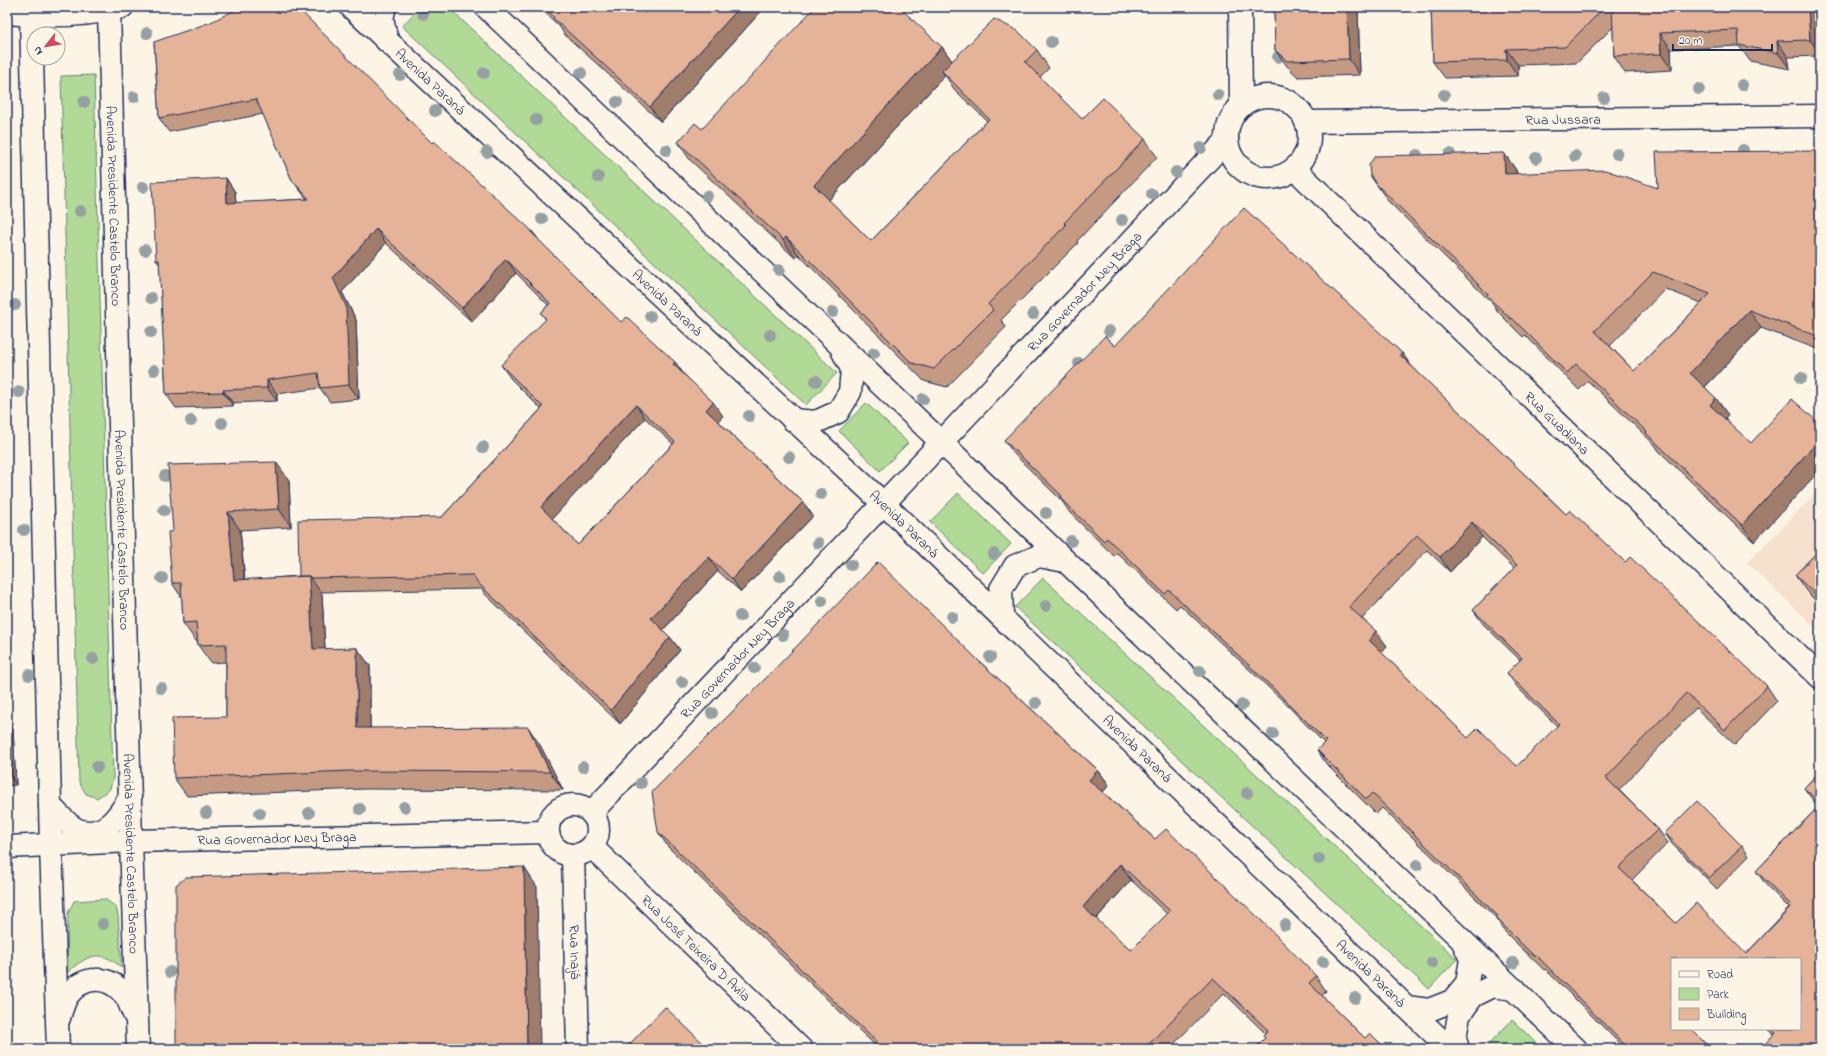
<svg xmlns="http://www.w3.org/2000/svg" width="1827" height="1056" font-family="'Indie Flower',sans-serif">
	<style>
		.built { fill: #f5e1ce }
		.green { fill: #b0da96; stroke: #66847a }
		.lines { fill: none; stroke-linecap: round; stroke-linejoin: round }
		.street-casing { stroke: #1b2f5e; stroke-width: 25 }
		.secondary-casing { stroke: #1b2f5e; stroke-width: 25 }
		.street { stroke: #fcf5e5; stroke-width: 22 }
		.secondary { stroke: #fcf5e5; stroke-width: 22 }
		.tree { fill: #95a0a2 }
		.wall { fill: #c59a82; stroke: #1b2f5e; fill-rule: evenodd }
		.shaded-wall { fill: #a07d6a; stroke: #1b2f5e }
		.building { fill: #e5b397; stroke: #1b2f5e; fill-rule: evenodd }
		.labels { text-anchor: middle; stroke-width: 3; stroke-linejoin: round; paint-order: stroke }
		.street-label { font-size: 14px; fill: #1b2f5e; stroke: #fcf5e5 }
	</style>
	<rect width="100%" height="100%" fill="#fcf5e5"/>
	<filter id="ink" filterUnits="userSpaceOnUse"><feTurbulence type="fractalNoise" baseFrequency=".025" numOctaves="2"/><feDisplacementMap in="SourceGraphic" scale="8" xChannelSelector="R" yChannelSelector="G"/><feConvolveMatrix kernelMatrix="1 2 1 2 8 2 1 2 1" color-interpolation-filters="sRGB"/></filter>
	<g filter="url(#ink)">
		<!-- built -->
		<path class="built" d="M1820,489V632L1747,563Z"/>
		<!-- green -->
		<path class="green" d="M420,7H448L837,373L806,405L402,26Z
			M94,75L113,777L110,789L97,798L86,794L79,782L61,76Z
			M866,403L908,443L880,471L839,431Z
			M958,493L1011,544L983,573L930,522Z
			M1043,578L1457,959L1429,989L1015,607Z
			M105,899L116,907L118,915L122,968C100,948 87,955 67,973L68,913L74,901Z
			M1512,1020L1543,1049H1484Z"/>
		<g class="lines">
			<defs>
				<g id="street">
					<path d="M1240,7L1241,106"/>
					<circle cx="1268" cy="137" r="41"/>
					<path id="s1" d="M1306,122L1820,116"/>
					<path id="s2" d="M1295,169L1820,677"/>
					<circle cx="573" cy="830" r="25"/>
					<path id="s3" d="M591,813L1227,140"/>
					<path id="s4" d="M131,841L547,832"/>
					<path id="s5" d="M592,847L801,1049"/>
					<path id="s6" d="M573,855L578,1049"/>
				</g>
				<g id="secondary">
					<path id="s7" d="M351,7L883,503L1450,1049"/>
					<path d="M385,7L382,18L387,41"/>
					<path d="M486,7L1576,1049"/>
					<path id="s8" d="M109,10L131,841L138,1049"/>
					<path d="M7,13C46,17 84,17 122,7"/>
					<path d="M31,15L51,846L58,1049"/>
					<path d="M793,420L816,422L838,412L850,392L852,369L842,350"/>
					<path d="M1002,616L1001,589L1015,566L1039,556L1065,561"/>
					<path d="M50,806C58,813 68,826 78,830C104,839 119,816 130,797"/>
					<path d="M7,847L131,841"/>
					<path d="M1406,1007L1429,1010L1452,1001L1467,983L1471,959L1462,940"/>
					<path d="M59,1018C61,1011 64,1001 68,995C84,975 108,975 124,994C129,999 131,1009 135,1016"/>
					<path d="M1458,1049L1455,1038L1459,1015L1473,996L1493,986L1514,989"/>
				</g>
			</defs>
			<!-- street casing -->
			<use href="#street" class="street-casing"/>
			<!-- secondary casing -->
			<use href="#secondary" class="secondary-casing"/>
			<!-- street -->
			<use href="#street" class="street"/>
			<!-- secondary -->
			<use href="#secondary" class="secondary"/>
		</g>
		<!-- trees -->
		<g class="tree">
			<circle cx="423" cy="14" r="6"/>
			<circle cx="147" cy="33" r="6"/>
			<circle cx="1051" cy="42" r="6"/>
			<circle cx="1278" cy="57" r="6"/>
			<circle cx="484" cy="73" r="6"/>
			<circle cx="581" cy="73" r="6"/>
			<circle cx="400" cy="75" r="6"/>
			<circle cx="1742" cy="85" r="6"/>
			<circle cx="1699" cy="89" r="6"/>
			<circle cx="1218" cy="95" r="6"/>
			<circle cx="1444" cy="95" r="6"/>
			<circle cx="134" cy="97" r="6"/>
			<circle cx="1604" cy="98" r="6"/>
			<circle cx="84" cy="102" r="6"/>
			<circle cx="617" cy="102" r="6"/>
			<circle cx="435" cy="111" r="6"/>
			<circle cx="536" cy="120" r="6"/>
			<circle cx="1201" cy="148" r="6"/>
			<circle cx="666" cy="150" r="6"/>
			<circle cx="1743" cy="150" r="6"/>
			<circle cx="487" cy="152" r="6"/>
			<circle cx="1450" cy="154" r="6"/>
			<circle cx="1617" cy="154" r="6"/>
			<circle cx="1417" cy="155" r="6"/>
			<circle cx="1575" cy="156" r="6"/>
			<circle cx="1536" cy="158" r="6"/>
			<circle cx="1176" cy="172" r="6"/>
			<circle cx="598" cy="177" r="6"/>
			<circle cx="143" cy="187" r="6"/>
			<circle cx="1152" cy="194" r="6"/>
			<circle cx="707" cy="196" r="6"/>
			<circle cx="80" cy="211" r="6"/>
			<circle cx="542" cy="219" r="6"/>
			<circle cx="1122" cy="220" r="6"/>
			<circle cx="145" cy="250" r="6"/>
			<circle cx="779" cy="270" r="6"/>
			<circle cx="151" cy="298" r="6"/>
			<circle cx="15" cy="305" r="6"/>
			<circle cx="833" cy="312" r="6"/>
			<circle cx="1033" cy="314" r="6"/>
			<circle cx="650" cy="316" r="6"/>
			<circle cx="1109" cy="331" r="6"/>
			<circle cx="151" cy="332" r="6"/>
			<circle cx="770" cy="335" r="6"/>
			<circle cx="874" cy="353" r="6"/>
			<circle cx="1079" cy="363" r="6"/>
			<circle cx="154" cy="370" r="6"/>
			<circle cx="1801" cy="378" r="6"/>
			<circle cx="816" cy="381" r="6"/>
			<circle cx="19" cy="392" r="6"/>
			<circle cx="923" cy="399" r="6"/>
			<circle cx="749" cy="416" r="6"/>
			<circle cx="191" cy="421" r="6"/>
			<circle cx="222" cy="423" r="6"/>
			<circle cx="483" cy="447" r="6"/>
			<circle cx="789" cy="457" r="6"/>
			<circle cx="165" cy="476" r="6"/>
			<circle cx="821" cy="494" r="6"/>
			<circle cx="164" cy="510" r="6"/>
			<circle cx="1046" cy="513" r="6"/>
			<circle cx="24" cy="530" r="6"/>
			<circle cx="1071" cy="541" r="6"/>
			<circle cx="818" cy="543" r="6"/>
			<circle cx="994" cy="554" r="6"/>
			<circle cx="851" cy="565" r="6"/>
			<circle cx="780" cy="576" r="6"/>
			<circle cx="162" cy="578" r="6"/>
			<circle cx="822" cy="601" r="6"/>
			<circle cx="1046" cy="606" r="6"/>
			<circle cx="740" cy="616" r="6"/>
			<circle cx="952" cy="617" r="6"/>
			<circle cx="783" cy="635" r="6"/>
			<circle cx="990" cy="657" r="6"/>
			<circle cx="93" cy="659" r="6"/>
			<circle cx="754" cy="668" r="6"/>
			<circle cx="1200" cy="671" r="6"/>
			<circle cx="29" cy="675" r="6"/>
			<circle cx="682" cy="682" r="6"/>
			<circle cx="161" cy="688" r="6"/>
			<circle cx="1036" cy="703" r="6"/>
			<circle cx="1242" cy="705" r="6"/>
			<circle cx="712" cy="713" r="6"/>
			<circle cx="1273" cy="734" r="6"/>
			<circle cx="97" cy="767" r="6"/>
			<circle cx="583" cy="767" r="6"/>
			<circle cx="641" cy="783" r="6"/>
			<circle cx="1247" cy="793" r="6"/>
			<circle cx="404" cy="807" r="6"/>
			<circle cx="360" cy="809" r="6"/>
			<circle cx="206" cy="813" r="6"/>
			<circle cx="260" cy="813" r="6"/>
			<circle cx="309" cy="813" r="6"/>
			<circle cx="1319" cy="859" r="6"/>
			<circle cx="1417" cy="865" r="6"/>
			<circle cx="103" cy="924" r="6"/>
			<circle cx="1285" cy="925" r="6"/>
			<circle cx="1323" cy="962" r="6"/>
			<circle cx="1432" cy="963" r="6"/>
			<circle cx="1513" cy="963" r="6"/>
			<circle cx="170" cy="972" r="6"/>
			<circle cx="1355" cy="998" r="6"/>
		</g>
		<!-- wall -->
		<path class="wall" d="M539,7H638L645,13L650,7H765L661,122L564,34L560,27Z
			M1274,7H1358L1360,75L1298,77L1287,66L1275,50Z
			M1431,7H1819L1820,56L1788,57L1790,69L1750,61L1739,46L1671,49L1672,70L1625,73L1614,56L1613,27L1577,63L1518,65V76L1445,78L1433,62Z
			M154,42L432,143L540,242L621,322L675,362L683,373L723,416L718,421L803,502L813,516L741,592L718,571L663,630L670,637L680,650L620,724L485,594L482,589L320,592L322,594L325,649L357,648L370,666V728L540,745L563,790L364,789L187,796L174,778L226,717V662L211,663L198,645V641H196L183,623L182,598L172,583L173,531L289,480L291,527L240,530L245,580L299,576L442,517L541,409L511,379L501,365L546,320L541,313L548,305L516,273L472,322L386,243L342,292L356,320L359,399L330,402L320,388L277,394V401L233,403V406L176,408L166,394L160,265L156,260L226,178L235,192L236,203L307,199L302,193L292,180L263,114L169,132L159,118ZM645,418L673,444L578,545L552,518Z
			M942,47L952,61L1037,50L1049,68L1040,77L1082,119L1145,139L1157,157L1077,241L1078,243L1001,320L1006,327L947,387L924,381L799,255L795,258L690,160L678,142L702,129ZM945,75L954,89L987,121L871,241L829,200Z
			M1820,151V350L1761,328L1705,387L1728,415L1725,419L1754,542L1659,451L1655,445L1588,381L1579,390L1525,335L1523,337L1499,313L1492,303L1388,201L1370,175L1504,153L1516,170L1517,174L1658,188ZM1665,289L1701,303L1634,371L1610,346Z
			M1115,346L1402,353L1411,366L1566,514L1625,562L1767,686L1777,701L1735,745L1696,708L1619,790L1658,829L1668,843L1632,880L1676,923L1746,954L1789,908L1767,886L1756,871L1819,806L1815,803L1804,788L1820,771V1049L1773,1034L1767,1029H1800V959H1672V1029L1711,1049H1625L1545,969L1544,970L1506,933L1496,918L1382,808L1376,814L1327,765L1317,750L1324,743L1283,701L1180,605L1176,609L1117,553L1114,556L1070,513L1062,501L1015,455L1004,440ZM1482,537L1514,568L1473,610L1484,625L1520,660L1507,673L1518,688L1557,726L1517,766L1468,738L1381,652L1387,646L1362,619L1427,550L1450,572Z
			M1820,549V605L1807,592L1795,575Z
			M980,662L1098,770L1109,785L1103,792L1155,839L1316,976L1326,991L1322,996L1365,1038L1386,1049L1265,1038L1263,1035L1265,1033L1224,993L1169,1049H879L668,847L658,832ZM1131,880L1167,914L1131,950L1096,919Z
			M7,720L13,729L16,785L7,786Z
			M1665,833L1742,846L1749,856L1717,889L1672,844Z"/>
		<!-- shaded-wall -->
		<path class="shaded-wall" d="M740,7H765L661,122L650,107Z
			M1347,7H1358L1360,75L1349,59Z
			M1808,7H1819L1820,54L1810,40Z
			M1660,33L1671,49L1672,70L1661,54Z
			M1777,41L1788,57L1790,69L1778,53Z
			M942,47L955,65L942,71L945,75L826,203L814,185Z
			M1506,49L1518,65V76L1507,60Z
			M1504,153L1516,170L1517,191L1505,174Z
			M226,178L235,192L237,217L227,203Z
			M376,229L386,243L342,292L356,320L359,399L349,385L333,278Z
			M532,231L542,244L531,232Z
			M786,237L799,255L795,258L783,240Z
			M506,259L516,273L472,322L462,308Z
			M1749,310L1761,328L1702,390L1690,373Z
			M1402,353L1413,368L1400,355Z
			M675,362L685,376L673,364Z
			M267,380L277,394V401L267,388Z
			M223,390L233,403V406L223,392Z
			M1716,398L1728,415L1722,423L1710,405Z
			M713,402L723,416L715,424L706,410Z
			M636,405L645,418L551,520L541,507Z
			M1820,439V470L1754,542L1742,525Z
			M276,462L289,480L291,527L279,509Z
			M803,502L813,516L741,592L732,579Z
			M228,512L240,530L246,598L234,580Z
			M1472,522L1482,537L1450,572L1440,557Z
			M709,557L718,571L661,632L651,618Z
			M309,576L322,594L326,667L313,649Z
			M1376,631L1387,646L1379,655L1369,640Z
			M670,637L680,650L620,724L611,710Z
			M357,648L370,666V746L357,728Z
			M7,720L13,729L16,785L7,772Z
			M528,727L540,745L563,790L550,772Z
			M1098,770L1109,785L1100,795L1089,780Z
			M1120,864L1131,880L1093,922L1083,907Z
			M524,867L537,887L540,1049H527Z"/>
		<!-- building -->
		<path class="building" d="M241,7H297L432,143L434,141L532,231L531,232L621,322L627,317L675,362L673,364L713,402L706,410L803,502L732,579L709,557L651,618L670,637L611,710L476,581L473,575L311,578L309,576H299L298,520L442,517L543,407L501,365L546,319L541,313L550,303L506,259L462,308L376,229L333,278L346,306L349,385L320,388L318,373L267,380V388L223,390V392L166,394L159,260H156L152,182L226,178L227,203L309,199L292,180L256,99L159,118L154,42L211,22ZM636,405L675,442L578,545L541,507Z
			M544,7H638L645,13L650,7H740L650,107L553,18L554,17Z
			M815,7H899L942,47L814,185L871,241L989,119L942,71L994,19L1018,31L1037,50L1025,62L1082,119L1103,98L1145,139L1064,223L1066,225L988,304L993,310L934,369L912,363L786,237L783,240L678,142L695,123L702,129Z
			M1274,7H1347L1349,59L1287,61L1275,50Z
			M1431,7H1605L1565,47L1506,49L1507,60L1433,62Z
			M1612,7H1808L1810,40L1777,41L1778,53L1739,45L1738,30L1660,33L1661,54L1614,56Z
			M1820,151V337L1749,310L1690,373L1716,398L1710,405L1751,443L1792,399L1820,424V439L1742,525L1646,433L1647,432L1576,364L1567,373L1512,318L1511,319L1487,296L1488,294L1376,184L1370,175L1369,165L1375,156L1504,153L1505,174L1605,170L1658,188L1656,152ZM1653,272L1710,294L1634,371L1595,331Z
			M1244,208L1402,353L1400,355L1566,514L1570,510L1625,562L1630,557L1767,686L1725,730L1686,693L1606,778L1658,829L1619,868L1676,923L1696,903L1746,954L1792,906L1756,871L1820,805V1049H1760L1776,1032L1772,1029H1800V959H1672V1029H1691L1711,1049H1629L1535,954L1534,956L1496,918L1498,916L1372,793L1366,799L1317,750L1326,741L1272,687L1169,590L1165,594L1107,538L1104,541L1060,498L1062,496L1004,440L1105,336L1115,346ZM1472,522L1517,565L1473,610L1522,658L1507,673L1559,724L1517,766L1478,728L1468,738L1369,640L1376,631L1349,607L1417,535L1440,557Z
			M276,462L279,509L228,512L234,580L309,576L313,649L357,648V728L528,727L550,772L351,771L174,778L172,718L226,717V644L198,645L196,622L183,623L181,583H172L168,532L173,531L168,465Z
			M1820,549V599L1795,575Z
			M878,562L980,662L1098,770L1089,780L1155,839L1166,829L1265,924L1316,976L1309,983L1365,1038L1370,1033L1386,1049H1254L1265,1038L1263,1035L1268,1030L1213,978L1144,1049H884L658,832L652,792L766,678ZM1120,864L1170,911L1131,950L1083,907Z
			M1820,771V803L1804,788Z
			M1697,801L1742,846L1709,878L1665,833Z
			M524,867L527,1049H176V885L186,877Z
			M665,1007L709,1049H625Z"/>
	</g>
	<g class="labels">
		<!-- street labels -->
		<g class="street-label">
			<text dy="5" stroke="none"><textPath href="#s7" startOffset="109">Avenida Paraná</textPath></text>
			<text dy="5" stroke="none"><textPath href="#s1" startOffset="257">Rua Jussara</textPath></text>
			<text dy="5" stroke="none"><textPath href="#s8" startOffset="196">Avenida Presidente Castelo Branco</textPath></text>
			<text dy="5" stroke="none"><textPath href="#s3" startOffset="718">Rua Governador Ney Braga</textPath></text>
			<text dy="5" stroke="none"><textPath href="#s7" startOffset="433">Avenida Paraná</textPath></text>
			<text dy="5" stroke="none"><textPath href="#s2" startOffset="365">Rua Guadiana</textPath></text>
			<text dy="5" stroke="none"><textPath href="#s7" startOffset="757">Avenida Paraná</textPath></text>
			<text dy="5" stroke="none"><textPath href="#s8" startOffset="520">Avenida Presidente Castelo Branco</textPath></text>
			<text dy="5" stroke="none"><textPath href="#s3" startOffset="213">Rua Governador Ney Braga</textPath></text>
			<text dy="5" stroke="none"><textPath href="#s7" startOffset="1081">Avenida Paraná</textPath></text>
			<text dy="5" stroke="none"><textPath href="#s4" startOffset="146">Rua Governador Ney Braga</textPath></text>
			<text dy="5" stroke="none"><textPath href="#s8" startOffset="844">Avenida Presidente Castelo Branco</textPath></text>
			<text dy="5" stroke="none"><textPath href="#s5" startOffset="145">Rua José Teixeira D Avila</textPath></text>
			<text dy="5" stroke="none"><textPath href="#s6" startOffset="97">Rua Inajá</textPath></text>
			<text dy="5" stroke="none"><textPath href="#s7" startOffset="1405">Avenida Paraná</textPath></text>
		</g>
	</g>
	<!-- margin -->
	<rect width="1827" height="1056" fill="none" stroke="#fcf5e5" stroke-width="24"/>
	<rect x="12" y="12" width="1803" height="1032" fill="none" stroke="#1b2f5e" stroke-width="1.5" filter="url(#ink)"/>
	<!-- legend -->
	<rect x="1671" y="958" width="130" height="72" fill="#fcf5e5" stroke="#a2a6af"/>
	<rect x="1679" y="971" width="20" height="6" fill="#fcf5e5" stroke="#a2a6af"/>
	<text x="1707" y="978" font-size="12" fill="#1b2f5e">Road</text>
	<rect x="1679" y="988" width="20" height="12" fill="#b0da96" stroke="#a2a6af"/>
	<text x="1707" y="998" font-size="12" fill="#1b2f5e">Park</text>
	<rect x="1679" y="1008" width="20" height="12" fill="#e5b397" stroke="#a2a6af"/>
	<text x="1707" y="1018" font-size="12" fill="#1b2f5e">Building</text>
	<!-- north arrow -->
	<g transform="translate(46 46) rotate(239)"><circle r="19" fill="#fcf5e5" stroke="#a2a6af"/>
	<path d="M0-3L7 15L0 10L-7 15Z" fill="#d1495b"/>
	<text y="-6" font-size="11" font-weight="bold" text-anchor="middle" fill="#1b2f5e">N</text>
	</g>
	<!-- scale -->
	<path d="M1673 44v6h99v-6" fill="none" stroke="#1b2f5e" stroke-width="2"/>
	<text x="1679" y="44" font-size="12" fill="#1b2f5e" stroke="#fcf5e5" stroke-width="3" paint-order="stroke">20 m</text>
</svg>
